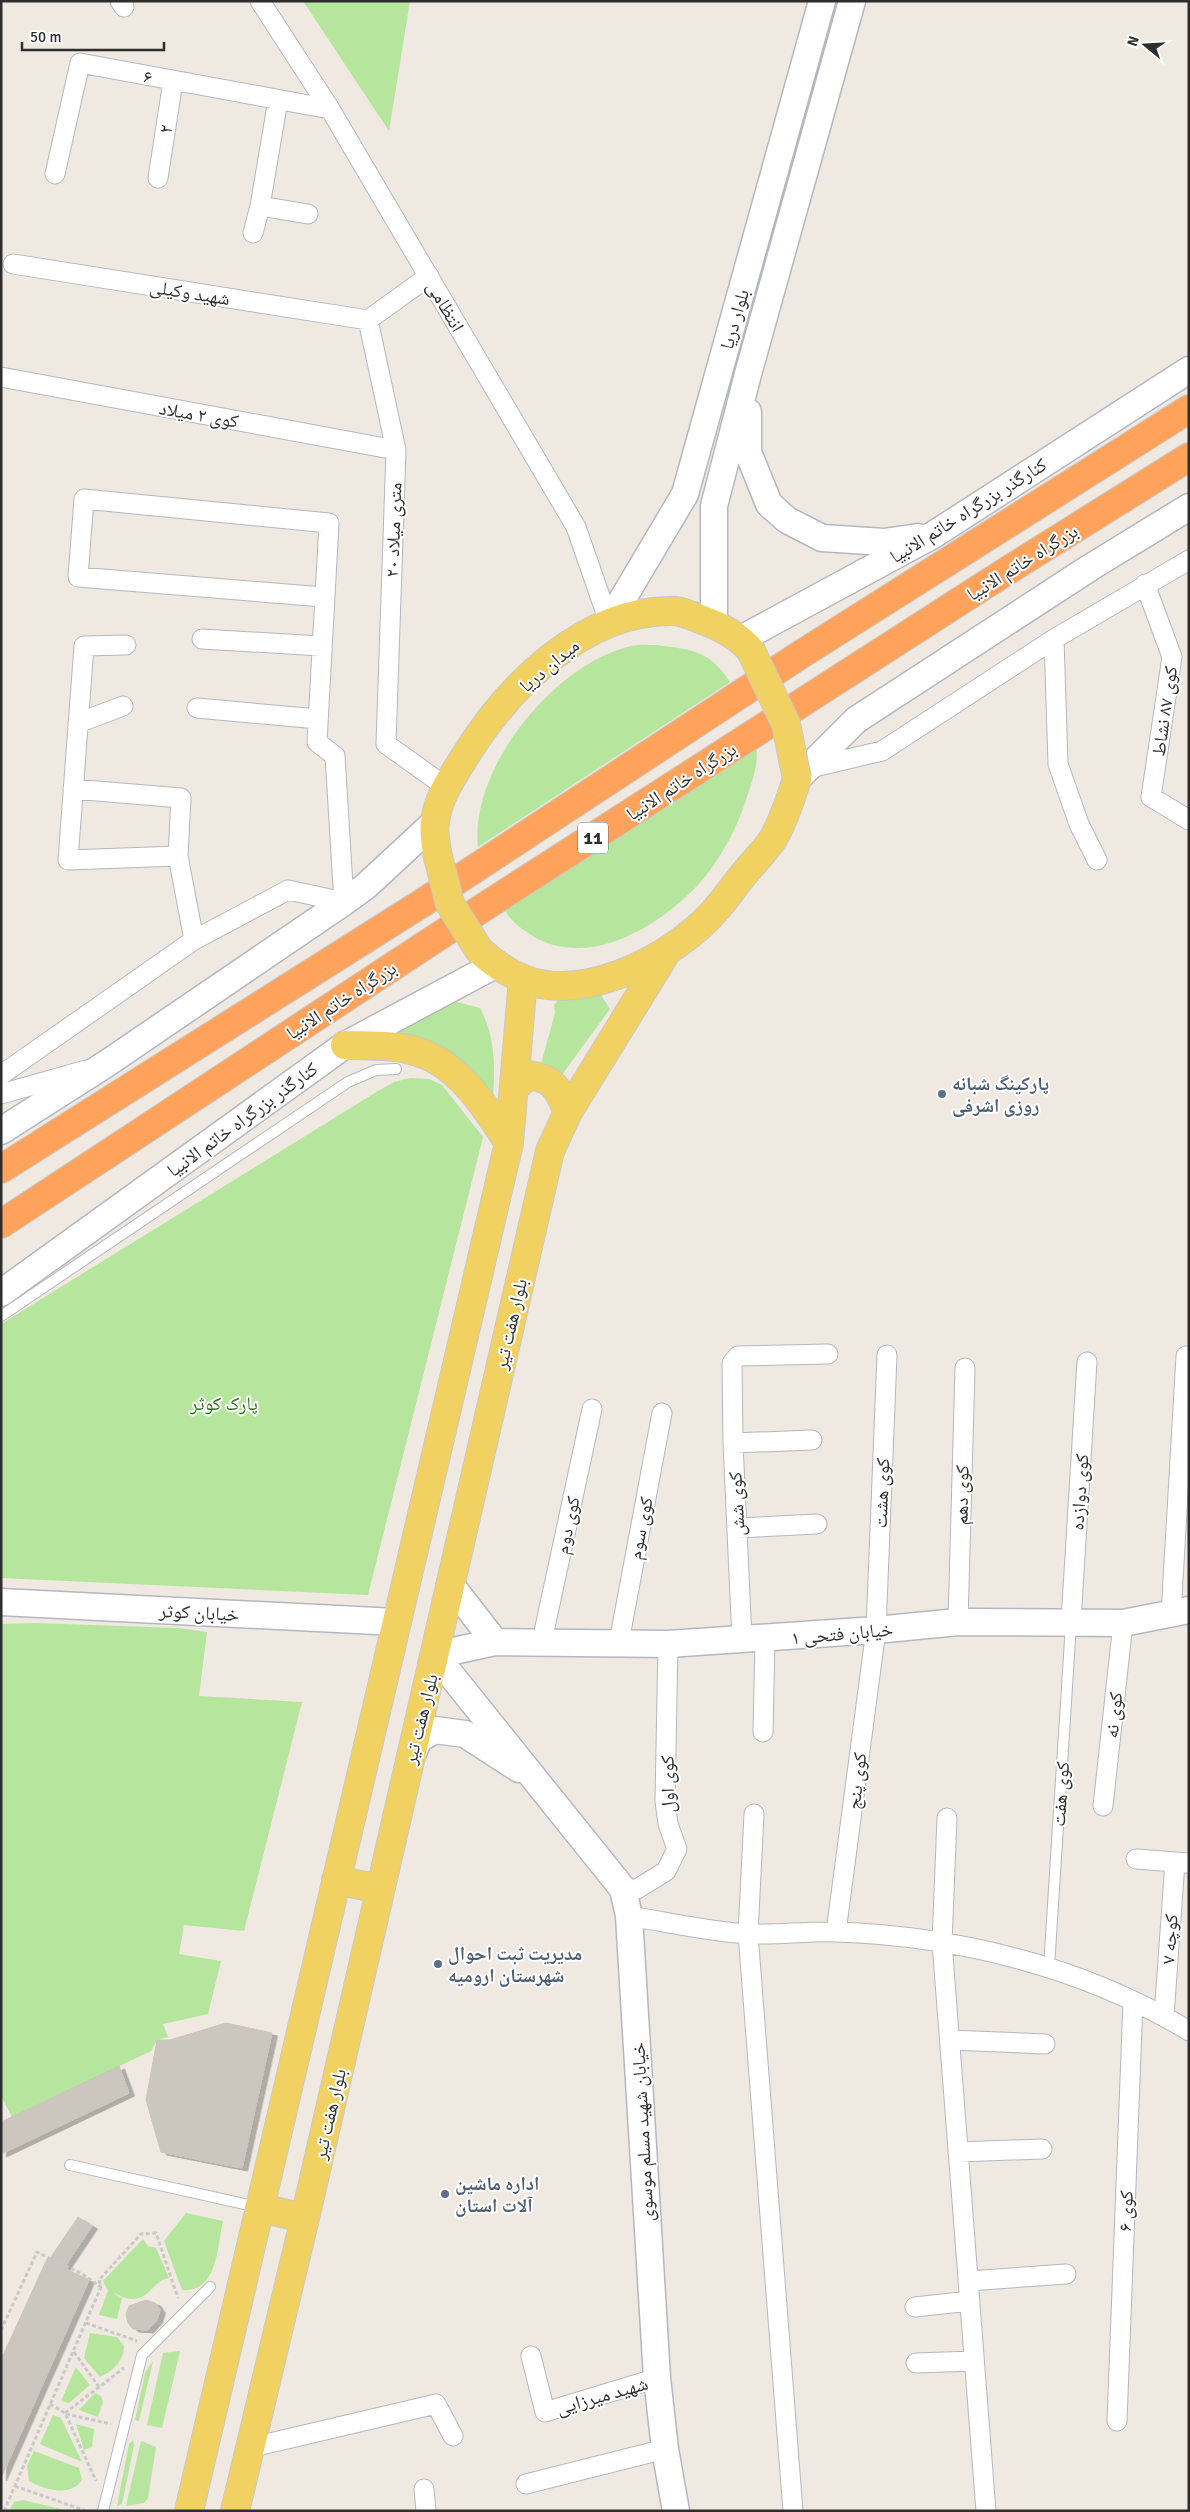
<svg xmlns="http://www.w3.org/2000/svg" width="1190" height="2512" font-family="Signika,'Noto Naskh Arabic',sans-serif">
	<style>
		.green { fill: #b6e59e }
		.building { fill: #cbc7bf; stroke: #cbc5ba; filter: url(#shadow) }
		.lines { fill: none; stroke-linecap: round; stroke-linejoin: round }
		.lane-casing { stroke: #b4b7c1; stroke-width: 12 }
		.street-casing { stroke: #b4b7c1; stroke-width: 21 }
		.secondary-casing { stroke: #b4b7c1; stroke-width: 29 }
		.primary-casing { stroke: #c9c9c9; stroke-width: 30 }
		.highway-casing { stroke: #c9c9c9; stroke-width: 30 }
		.path { stroke: #c9c9c9; stroke-width: 3; stroke-dasharray: 4 2.5; stroke-linecap: butt }
		.lane { stroke: #fff; stroke-width: 10 }
		.street { stroke: #fff; stroke-width: 19 }
		.secondary { stroke: #fff; stroke-width: 26 }
		.primary { stroke: #f2d163; stroke-width: 28 }
		.highway { stroke: #ffa35c; stroke-width: 28 }
		.primary-bridge-casing { stroke: #c9c9c9; stroke-width: 30; stroke-linecap: butt }
		.primary-bridge { stroke: #f2d163; stroke-width: 28 }
		.service-dot { fill: #5c6f8a; stroke: #fff; stroke-width: 2 }
		.labels { text-anchor: middle; stroke-width: 4; stroke-linejoin: round; paint-order: stroke }
		.shield { fill: #fff; stroke: #6d6d6d; stroke-width: 1 }
		.shield-label { font-size: 18px; font-weight: bold; fill: #2e2e2e }
		.street-label { font-size: 19px; fill: #2e2e2e; stroke: #fff }
		.service-label { font-size: 19px; font-weight: bold; fill: #4e5e75; stroke: #fff; text-anchor: start }
		.park-label { font-size: 19px; fill: #2c6e1b; stroke: #fff }
	</style>
	<defs>
		<filter id="shadow"><feDropShadow dx="5.5" dy="3" stdDeviation="0" flood-color="#0004"/></filter>
	</defs>
	<rect width="100%" height="100%" fill="#efe9e1"/>
	<!-- green -->
	<path class="green" d="M303,1H410L389,131Z
		M657,645C693,650 709,650 730,682L478,847C469,769 555,663 631,646C639,644 649,645 657,645Z
		M756,746C759,762 753,779 748,794C738,827 720,861 697,886C657,928 587,970 531,935C522,929 508,920 505,909Z
		M593,994L601,995L610,1009L561,1076L541,1064L555,1013L554,1005L558,1000Z
		M457,1002L480,1008C496,1039 495,1067 493,1100L390,1032L436,1007Z
		M410,1078L429,1079L442,1085L483,1137L368,1595L1,1578V1324L378,1091L394,1082Z
		M35,1623L178,1628L207,1632L199,1696L302,1702L244,1931L184,1925L179,1954L221,1961L208,2014L163,2024L168,2037L157,2040L151,2051L12,2117L1,2096V1624Z
		M186,2213L223,2221C217,2246 218,2293 182,2290L164,2241Z
		M143,2239L148,2246L156,2248L169,2278C154,2280 149,2300 132,2299C126,2299 119,2295 113,2293L122,2298L117,2319L99,2315L108,2291L103,2281Z
		M90,2333L117,2337L124,2346C124,2361 113,2371 100,2377L84,2358Z
		M180,2351L162,2428L147,2425L163,2353Z
		M153,2361L139,2421L135,2420L145,2373Z
		M76,2367L90,2385L69,2403L61,2401Z
		M95,2393L101,2396L103,2402L98,2417L79,2410Z
		M53,2415L61,2418L82,2462L40,2444Z
		M76,2424L94,2429L92,2447L84,2450Z
		M133,2440L134,2445L122,2504L117,2506L129,2444Z
		M141,2441L156,2447L148,2498L144,2503L126,2506Z
		M34,2451L79,2468L82,2480C72,2497 44,2490 29,2481L27,2466Z
		M23,2500L65,2510L66,2511H9L14,2502Z"/>
	<!-- building -->
	<path class="building" d="M226,2023L272,2033L242,2168L161,2152L146,2100L157,2040H170Z
		M119,2066L129,2093L1,2154V2122Z
		M78,2217L92,2226L64,2268L89,2280L1,2478V2360L47,2259L49,2260Z
		M146,2300L155,2303L160,2310L157,2320L148,2330L133,2329L128,2323L126,2314L129,2306Z"/>
	<g class="lines">
		<defs>
			<path id="lane" d="M1,1316L348,1082L376,1070L396,1069
				M1049,1967L1071,1624
				M70,2165L258,2207
				M103,2511L142,2355L210,2287"/>
			<path id="street" d="M120,1L124,7
				M260,1L330,109L576,527L609,622
				M55,174L80,63L330,109
				M158,178L173,81
				M260,206L308,214
				M253,233L260,206L278,100
				M13,264L368,320
				M429,276L368,320L396,450L386,744L446,787
				M1,377L396,450
				M1145,584L1172,657L1151,797L1189,820
				M202,639L321,646
				M1054,639L1058,764L1079,824L1097,860
				M126,645L84,646L68,860L178,856
				M197,708L318,719
				M78,723L123,706
				M810,768L882,751L1054,639L1189,560
				M73,789L181,798L178,856L194,940
				M1,1075L194,940L288,890L344,902L335,756L317,742L329,523L84,499L78,577L323,597
				M1,1094L86,1070
				M733,1443L812,1440
				M737,1528L817,1524
				M1171,1615L1186,1356
				M1071,1621L1087,1362
				M958,1622L965,1368
				M742,1640L733,1443L732,1363L738,1356L828,1354
				M542,1641L592,1409
				M619,1642L662,1413
				M763,1732L765,1639
				M1103,1806L1123,1623
				M754,1814L748,1934L793,2511
				M947,1818L942,1943L986,2511
				M1136,1859L1189,1863
				M623,1889H637L666,1871L677,1849L668,1824L665,1801L668,1644
				M629,1916C667,1922 711,1932 749,1934C778,1935 807,1931 836,1932C958,1936 1084,1967 1189,2031
				M836,1932L876,1630L887,1355
				M1164,2016L1175,1862
				M950,2040L1045,2044
				M958,2152L1042,2149
				M968,2281L1066,2274
				M915,2307L970,2301
				M531,2356L545,2412L657,2378
				M916,2363L974,2361
				M1117,2421L1133,2001
				M249,2448L436,2404L453,2436
				M526,2484L665,2449
				M424,2489L426,2511"/>
			<path id="secondary" d="M748,412V452L769,504L787,520L822,538L884,542L918,537
				M609,622L685,494L822,1
				M714,624V506L748,374L852,1
				M741,639L933,535L1189,370
				M797,779L856,720L1091,567L1189,507
				M1,1131L106,1064L344,902L366,886L435,822
				M1,1293L345,1045L495,965
				M450,1584L495,1642
				M1,1602L396,1622
				M410,1760L419,1739L435,1730L465,1734L519,1769
				M676,2511L665,2449L657,2378L629,1916L623,1889L435,1655L495,1642L668,1644L876,1630L958,1622L1123,1623L1189,1610"/>
			<path id="primary" d="M437,853C436,843 433,832 435,823C437,799 452,777 464,758C508,686 586,608 675,611C683,612 693,616 700,619C720,626 738,635 751,651
				M479,950C492,962 506,972 523,979C582,1002 663,962 705,921C720,907 731,890 744,874C753,863 765,851 773,839C784,820 790,800 797,779
				M345,1045C369,1046 395,1044 418,1052C459,1064 487,1109 509,1143
				M515,1087L529,1075C555,1079 558,1089 568,1112
				M336,1880L380,1889
				M259,2208L305,2218
				M189,2511L509,1143L523,979
				M235,2511L305,2218L550,1151L568,1112L666,953"/>
			<path id="highway" d="M1,1169L427,900L800,655L1189,409
				M1,1224L436,938L999,576L1189,457"/>
		</defs>
		<!-- lane casing -->
		<use href="#lane" class="lane-casing"/>
		<!-- street casing -->
		<use href="#street" class="street-casing"/>
		<!-- secondary casing -->
		<use href="#secondary" class="secondary-casing"/>
		<!-- primary casing -->
		<use href="#primary" class="primary-casing"/>
		<!-- highway casing -->
		<use href="#highway" class="highway-casing"/>
		<!-- path -->
		<path class="path" d="M86,2323L137,2341
			M1,2330L37,2252L82,2274L101,2287
			M74,2352L99,2387
			M50,2404L65,2413L96,2481
			M65,2413L124,2368
			M66,2414L111,2424
			M15,2486L86,2511
			M4,2511L101,2287L99,2280L141,2234L156,2233L178,2298"/>
		<!-- lane -->
		<use href="#lane" class="lane"/>
		<!-- street -->
		<use href="#street" class="street"/>
		<!-- secondary -->
		<use href="#secondary" class="secondary"/>
		<!-- primary -->
		<use href="#primary" class="primary"/>
		<!-- highway -->
		<use href="#highway" class="highway"/>
		<defs>
			<path id="primary-bridge" d="M751,651L786,724L797,779
				M437,853L450,904L479,950"/>
		</defs>
		<!-- primary-bridge casing -->
		<use href="#primary-bridge" class="primary-bridge-casing"/>
		<!-- primary-bridge -->
		<use href="#primary-bridge" class="primary-bridge"/>
	</g>
	<!-- markers -->
	<g class="service-dot">
		<circle cx="942" cy="1094" r="5"/>
		<circle cx="438" cy="1964" r="5"/>
		<circle cx="445" cy="2194" r="5"/>
	</g>
	<g class="labels">
		<!-- shield labels -->
		<rect class="shield" x="578" y="822.5" width="30" height="31" rx="4"/>
		<g class="shield-label">
			<text x="593" y="844">11</text>
		</g>
		<!-- street labels -->
		<g class="street-label">
			<text transform="translate(148 76) rotate(11)" y="7">۶</text>
			<text transform="translate(165 129) rotate(-81)" y="7">۲</text>
			<text transform="translate(190 292) rotate(9)" y="7">شهید وکیلی</text>
			<text transform="translate(446 306) rotate(60)" y="7">انتظامی</text>
			<text transform="translate(734 319) rotate(-74)" y="7">بلوار دریا</text>
			<text transform="translate(199 414) rotate(10)" y="7">کوی ۲ میلاد</text>
			<text transform="translate(968 510) rotate(-32)" y="7">کنارگذر بزرگراه خاتم الانبیا</text>
			<text transform="translate(393 530) rotate(-88)" y="7">۲۰ متری میلاد</text>
			<text transform="translate(1022 562) rotate(-32)" y="7">بزرگراه خاتم الانبیا</text>
			<text transform="translate(549 665) rotate(-40)" y="7">میدان دریا</text>
			<text transform="translate(1164 711) rotate(-82)" y="7">کوی ۸۷ نشاط</text>
			<text transform="translate(681 781) rotate(-33)" y="7">بزرگراه خاتم الانبیا</text>
			<text transform="translate(341 1000) rotate(-33)" y="7">بزرگراه خاتم الانبیا</text>
			<text transform="translate(242 1119) rotate(-36)" y="7">کنارگذر بزرگراه خاتم الانبیا</text>
			<text transform="translate(510 1324) rotate(-77)" y="7">بلوار هفت تیر</text>
			<text transform="translate(1079 1492) rotate(-86)" y="7">کوی دوازده</text>
			<text transform="translate(881 1493) rotate(-88)" y="7">کوی هشت</text>
			<text transform="translate(961 1495) rotate(-89)" y="7">کوی دهم</text>
			<text transform="translate(736 1504) rotate(-93)" y="7">کوی شش</text>
			<text transform="translate(567 1525) rotate(-78)" y="7">کوی دوم</text>
			<text transform="translate(640 1528) rotate(-79)" y="7">کوی سوم</text>
			<text transform="translate(199 1612) rotate(3)" y="7">خیابان کوثر</text>
			<text transform="translate(842 1633) rotate(-5)" y="7">خیابان فتحی ۱</text>
			<text transform="translate(1113 1715) rotate(-84)" y="7">کوی نه</text>
			<text transform="translate(420 1719) rotate(-76)" y="7">بلوار هفت تیر</text>
			<text transform="translate(856 1781) rotate(-83)" y="7">کوی پنج</text>
			<text transform="translate(667 1784) rotate(-91)" y="7">کوی اول</text>
			<text transform="translate(1060 1794) rotate(-86)" y="7">کوی هفت</text>
			<text transform="translate(1169 1939) rotate(-86)" y="7">کوچه ۷</text>
			<text transform="translate(329 2114) rotate(-77)" y="7">بلوار هفت تیر</text>
			<text transform="translate(642 2132) rotate(-93)" y="7">خیابان شهید مسلم موسوی</text>
			<text transform="translate(1125 2211) rotate(-88)" y="7">کوی ۶</text>
			<text transform="translate(602 2395) rotate(-16)" y="7">شهید میرزایی</text>
		</g>
		<!-- service labels -->
		<g class="service-label">
			<text x="952" y="1090">پارکینگ شبانه<tspan x="952" dy="22">روزی اشرفی</tspan></text>
			<text x="448" y="1960">مدیریت ثبت احوال<tspan x="448" dy="22">شهرستان ارومیه</tspan></text>
			<text x="455" y="2190">اداره ماشین<tspan x="455" dy="22">آلات استان</tspan></text>
		</g>
		<!-- park labels -->
		<g class="park-label">
			<text x="224" y="1410">پارک کوثر</text>
		</g>
	</g>
	<!-- border -->
	<rect width="1190" height="2512" fill="none" stroke="#2e2e2e" stroke-width="5"/>
	<!-- north arrow -->
	<g transform="translate(1145 45) rotate(288)" stroke="#ffffff" stroke-width="4" paint-order="stroke">
	<path d="M0-4L9 19L0 12L-9 19Z" fill="#2e2e2e"/>
	<text y="-8" font-size="14" font-weight="bold" text-anchor="middle" fill="#2e2e2e">N</text>
	</g>
	<!-- scale -->
	<path d="M22 42v8h142v-8" fill="none" stroke="#2e2e2e" stroke-width="2.5"/>
	<text x="30" y="42" font-size="15" fill="#2e2e2e" stroke="#ffffff" stroke-width="4" paint-order="stroke">50 m</text>
</svg>
